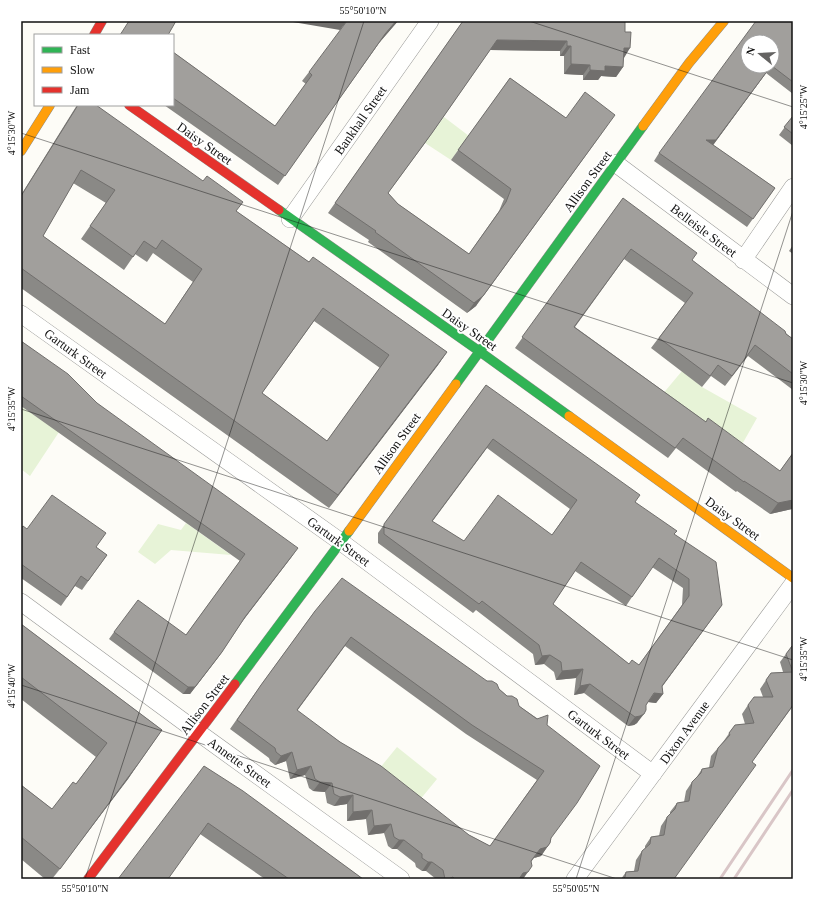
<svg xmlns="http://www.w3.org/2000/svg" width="814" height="900" font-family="'Times New Roman',serif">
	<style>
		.grass { fill: #e7f3d7 }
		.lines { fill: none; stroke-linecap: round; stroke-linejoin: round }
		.street-casing { stroke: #979795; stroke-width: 18 }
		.fast-casing { stroke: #8e8d8b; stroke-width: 10 }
		.slow-casing { stroke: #8e8d8b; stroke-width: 10 }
		.jam-casing { stroke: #8e8d8b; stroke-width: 10 }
		.street { stroke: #fffffe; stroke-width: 17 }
		.fast { stroke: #30b455; stroke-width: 9 }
		.slow { stroke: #ff9f0a; stroke-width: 9 }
		.jam { stroke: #e5322d; stroke-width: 9 }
		.rail { stroke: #d9c6c7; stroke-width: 3 }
		.wall { fill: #8a8986; fill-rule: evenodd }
		.shaded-wall { fill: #716f6d }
		.building { fill: #a19f9c; stroke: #716f6d; fill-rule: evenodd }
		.ticks { fill: none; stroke: #111; stroke-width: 1; stroke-opacity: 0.45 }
		.labels { text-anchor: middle; stroke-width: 4; stroke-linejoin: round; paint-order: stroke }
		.street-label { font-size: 13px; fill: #111; stroke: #fff }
		.neatline { fill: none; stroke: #111; stroke-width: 1.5 }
		.ticks-label { font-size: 10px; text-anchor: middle; fill: #111 }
	</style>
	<rect width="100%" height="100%" fill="#fdfcf7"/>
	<!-- grass -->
	<path class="grass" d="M444,117L469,136L451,160L425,143Z
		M682,371L702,387L757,418L736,455L656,402Z
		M21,406L59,432L30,476L21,469V437L23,434L21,433Z
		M186,523L231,555L171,550L155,564L138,552L158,524L181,530Z
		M397,747L437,779L414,807L375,774Z"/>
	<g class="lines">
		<defs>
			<path id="street" d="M615,163L793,296
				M290,219L430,21
				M743,260L793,187
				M21,314L341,542L653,774
				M21,602L199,733L401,879
				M575,879L793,584"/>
			<path id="fast" d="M279,210L479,351L569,416
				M456,384L643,126
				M235,684L349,531"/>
			<path id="slow" d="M643,126L689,63L724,21
				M21,151L50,105
				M569,416L793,578
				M349,531L456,384"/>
			<path id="jam" d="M94,35L102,21
				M129,105L279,210
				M88,879L235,684"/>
		</defs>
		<!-- street casing -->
		<use href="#street" class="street-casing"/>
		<!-- fast casing -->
		<use href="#fast" class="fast-casing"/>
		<!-- slow casing -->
		<use href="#slow" class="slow-casing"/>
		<!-- jam casing -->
		<use href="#jam" class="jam-casing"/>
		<!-- street -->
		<use href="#street" class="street"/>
		<!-- fast -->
		<use href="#fast" class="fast"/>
		<!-- slow -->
		<use href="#slow" class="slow"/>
		<!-- jam -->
		<use href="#jam" class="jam"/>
		<!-- rail -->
		<path class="rail" d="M720,879L793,770
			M734,879L793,790"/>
	</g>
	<!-- wall -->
	<path class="wall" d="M398,21L379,43L278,185L164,105H173V52L275,126L306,84L302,81L309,72Z
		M463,21H625L623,67L616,77L601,76L598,80H583V75L564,74V56H560V51L490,50L425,143L388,193L398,204L469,254L499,211L504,199L451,160L510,78L566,118L476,306L467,313L368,242L369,240L328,213Z
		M793,21V94L766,73L713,145L775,188L747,227L654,161L659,153ZM772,42V66H748Z
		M77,105H96L236,211L309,262L447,352L438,365L329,508L21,288V195ZM73,183L106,203L81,239L124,270L135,254L147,262L153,253L193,282L165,324L43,236ZM314,321L380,368L327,441L262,393Z
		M793,116V146L779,135Z
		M623,198L692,260L793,339V390L748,356L725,386L711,376L702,387L651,348L685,303L624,259L575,327L706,422L780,471L793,453V507L792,509L770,514L737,491L736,492L676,448L668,458L515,348Z
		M793,245V254L789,251Z
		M21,341L97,403L293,555L242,622L217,659L190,694H183L109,639L114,632L186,635L240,561L21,406Z
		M486,385L635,502L674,534L722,605L662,687L663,694L656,703L648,702L646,705L637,723L634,725L628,726L584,693L574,695L576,678L556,680L554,672L544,664L535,665L533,654L476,610L473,613L378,543V533ZM487,448L570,509L552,535L464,541L432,522ZM652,567L683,588L682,605L639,665L629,664L553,604L575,571L626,606Z
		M21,529H27L96,547L107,555L82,590L75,586L61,606L21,578Z
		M315,611L487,681L499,689L519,706L547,725L551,839L550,843L541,856L534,858L531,862L523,879H436L426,871H422L416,867L415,863L397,849H392L388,846L384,833L368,835L366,819L347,821V804L334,806L327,803L325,792L313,791L309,788L305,775L290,779L286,761L275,765L270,761L269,758L230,729L261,685ZM345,646L466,734L537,780L490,846L469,835L297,711Z
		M21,624L162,730L128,779L52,879H45L21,859V785L52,809L76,784L96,757L21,699Z
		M792,646L793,706L752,762L674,879H621L626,872L634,871L636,860L642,851L645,849V846L651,837L659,836L661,826L667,817L670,814V812L677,803L684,802L686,791L692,782L696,778L702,769L709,768L711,756L718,748L723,742L735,725L745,724L742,714L748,705L763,697L760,689L771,673L783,672L780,662Z
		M204,766L363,879H265L200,834Z"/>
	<!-- shaded-wall -->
	<path class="shaded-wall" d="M287,21H347L340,30Z
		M396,21H398L379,43L278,185L385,34Z
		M497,40L567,41L560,51L490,50Z
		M567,46H571L564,56H560Z
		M624,48H630L624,58Z
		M571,64L590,65L583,75L564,74Z
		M605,66L623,67L616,77L601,76L598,80H583L590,70Z
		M766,73L711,148L706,140Z
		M608,125L476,306L467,313L474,303Z
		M447,352L438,365L329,508L338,495Z
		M793,500V507L792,509L770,514L778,503Z
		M298,548L293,555L240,624L245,617Z
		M722,605L657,693L663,694L656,703L648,702Z
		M222,652L190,694H183L188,687Z
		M550,655L544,664L535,665L542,656Z
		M583,669L576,678L556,680L562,671Z
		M590,684L584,693L574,695L580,686Z
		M644,714L637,723L634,725L628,726L635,717Z
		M292,752L286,761L275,765L281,756Z
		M138,764L128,779L52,879L60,869Z
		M311,766L305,775L290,779L297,770Z
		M320,782L332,783L325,792L313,791Z
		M353,795L347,804L334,806L340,797Z
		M372,810L366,819L347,821L353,812Z
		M391,824L384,833L368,835L374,826Z
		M399,840H404L397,849H392Z
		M550,843L541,856L534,858L540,849Z
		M428,862H432L426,871H422Z
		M528,872L523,879H518L523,873Z"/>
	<!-- building -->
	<path class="building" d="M129,21H176L168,35H120Z
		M347,21H396L385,34L285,176L173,98V52L275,126L312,75L309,72Z
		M463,21H625V32H631L630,48H624L623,67L605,66V71L590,70V65L571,64V46H567V41L497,40L432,133L388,193L398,204L469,254L506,202L511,189L458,150L510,78L566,118L585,92L615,115L483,296L474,303L375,232L376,231L335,203Z
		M756,21H793V82L772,66V42H748V66H771L716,140H706L775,188L753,219L659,153Z
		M78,105H96L203,181L207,176L243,202L236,211L309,262L313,257L447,352L338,495L21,268V196ZM81,170L115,190L90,226L133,257L144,241L156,249L162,240L202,269L165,324L43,236ZM323,308L389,355L327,441L262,393Z
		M793,116V134L784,127Z
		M623,198L697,253L692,260L785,331L786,334L793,339V374L755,345L732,376L718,365L710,376L659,338L693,293L631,249L574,327L706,422L708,418L780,471L793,453V500L778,503L744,481V482L683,438L675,448L522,337Z
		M21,341L68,374L97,403L298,548L245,617L222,652L195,687H188L114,632L138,600L186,635L245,554L21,396Z
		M486,385L640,495L635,502L677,531L674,534L716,562L722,605L662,686L663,694L654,693L646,705V710L644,714L640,716L635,717L590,684L580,686L583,669L562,671L561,662L550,655L542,656L539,645L482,601L479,604L384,534V524ZM493,439L577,500L552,535L498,495L464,541L432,521ZM659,558L689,579V596L639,665L632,660L629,664L553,604L581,562L632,597Z
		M52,495L106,533L96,547L107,555L88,581L81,576L67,597L21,564V529L23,526L27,529Z
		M342,578L487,681H492L497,684L499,689L507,696H512L517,699L519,706L537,719L548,715L547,725L600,766L577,803L551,838L550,843L547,847L540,849L531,861L532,866L528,872L523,873L519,879H455L453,877L448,879H445L443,870L432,862H428L422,858V854L404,840H399L394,837L391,824L374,826L372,810L353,812V795L340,797L334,794L332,783L320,782L315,779L311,766L297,770L292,752L281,756L276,752L275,748L237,720L261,685L315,611ZM351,637L472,725L544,771L490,846L469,835L381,766L340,742L297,710Z
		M21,624L162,730L138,764L60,869L21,837V785L52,809L73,782L76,784L107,743L21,677Z
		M792,646H793V705L752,762L756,765L674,879H623L625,877L626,872L638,871L642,851L650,844L651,837L664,835L667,817L675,809L677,803L689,801L692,782L701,773L702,769L713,767L718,748L730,735L729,733L735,725L754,723L748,705L754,697H773L766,680L771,673L793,672L786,654Z
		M204,766L243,791L363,879H289L208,823L168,879H118Z"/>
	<!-- ticks -->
	<path class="ticks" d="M529,21L793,107M21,133L793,383M21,409L793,660M21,685L617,879M85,879L364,21M576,879L793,211"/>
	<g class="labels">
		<!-- street labels -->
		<g class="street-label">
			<text transform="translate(360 120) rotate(-55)" y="5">Bankhall Street</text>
			<text transform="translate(205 143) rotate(35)" y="5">Daisy Street</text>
			<text transform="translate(587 181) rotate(-54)" y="5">Allison Street</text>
			<text transform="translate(704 230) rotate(37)" y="5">Belleisle Street</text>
			<text transform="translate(470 329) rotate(35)" y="5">Daisy Street</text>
			<text transform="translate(76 353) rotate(36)" y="5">Garturk Street</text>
			<text transform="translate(396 443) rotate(-54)" y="5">Allison Street</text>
			<text transform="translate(733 518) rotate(36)" y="5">Daisy Street</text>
			<text transform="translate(339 541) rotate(36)" y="5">Garturk Street</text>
			<text transform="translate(204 704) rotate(-53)" y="5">Allison Street</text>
			<text transform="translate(684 732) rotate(-54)" y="5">Dixon Avenue</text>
			<text transform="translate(599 734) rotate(37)" y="5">Garturk Street</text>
			<text transform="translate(240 762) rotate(36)" y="5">Annette Street</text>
		</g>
	</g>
	<!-- border -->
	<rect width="814" height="900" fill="none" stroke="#ffffff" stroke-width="44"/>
	<!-- legend -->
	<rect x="34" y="34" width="140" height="72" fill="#ffffff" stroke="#a0a0a0"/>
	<rect x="42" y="47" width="20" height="6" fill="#30b455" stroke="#a0a0a0"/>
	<text x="70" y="54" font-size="12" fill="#111111">Fast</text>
	<rect x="42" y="67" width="20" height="6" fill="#ff9f0a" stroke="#a0a0a0"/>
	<text x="70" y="74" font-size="12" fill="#111111">Slow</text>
	<rect x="42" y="87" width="20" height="6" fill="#e5322d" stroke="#a0a0a0"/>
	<text x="70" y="94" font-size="12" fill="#111111">Jam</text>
	<!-- north arrow -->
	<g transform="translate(760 54) rotate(288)"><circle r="19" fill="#ffffff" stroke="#a0a0a0"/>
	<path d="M0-3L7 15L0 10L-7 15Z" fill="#646362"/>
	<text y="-6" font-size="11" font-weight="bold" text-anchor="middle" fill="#111111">N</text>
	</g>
	<rect x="22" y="22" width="770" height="856" class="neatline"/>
	<g class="ticks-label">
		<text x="363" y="14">55°50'10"N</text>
		<text transform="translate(803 107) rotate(-90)" y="4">4°15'25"W</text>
		<text transform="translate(11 133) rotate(-90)" y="4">4°15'30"W</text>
		<text transform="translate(803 383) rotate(-90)" y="4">4°15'30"W</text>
		<text transform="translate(11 409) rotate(-90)" y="4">4°15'35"W</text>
		<text transform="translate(803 659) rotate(-90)" y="4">4°15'35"W</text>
		<text transform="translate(11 686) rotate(-90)" y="4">4°15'40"W</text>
		<text x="85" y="892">55°50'10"N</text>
		<text x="576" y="892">55°50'05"N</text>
	</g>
</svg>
